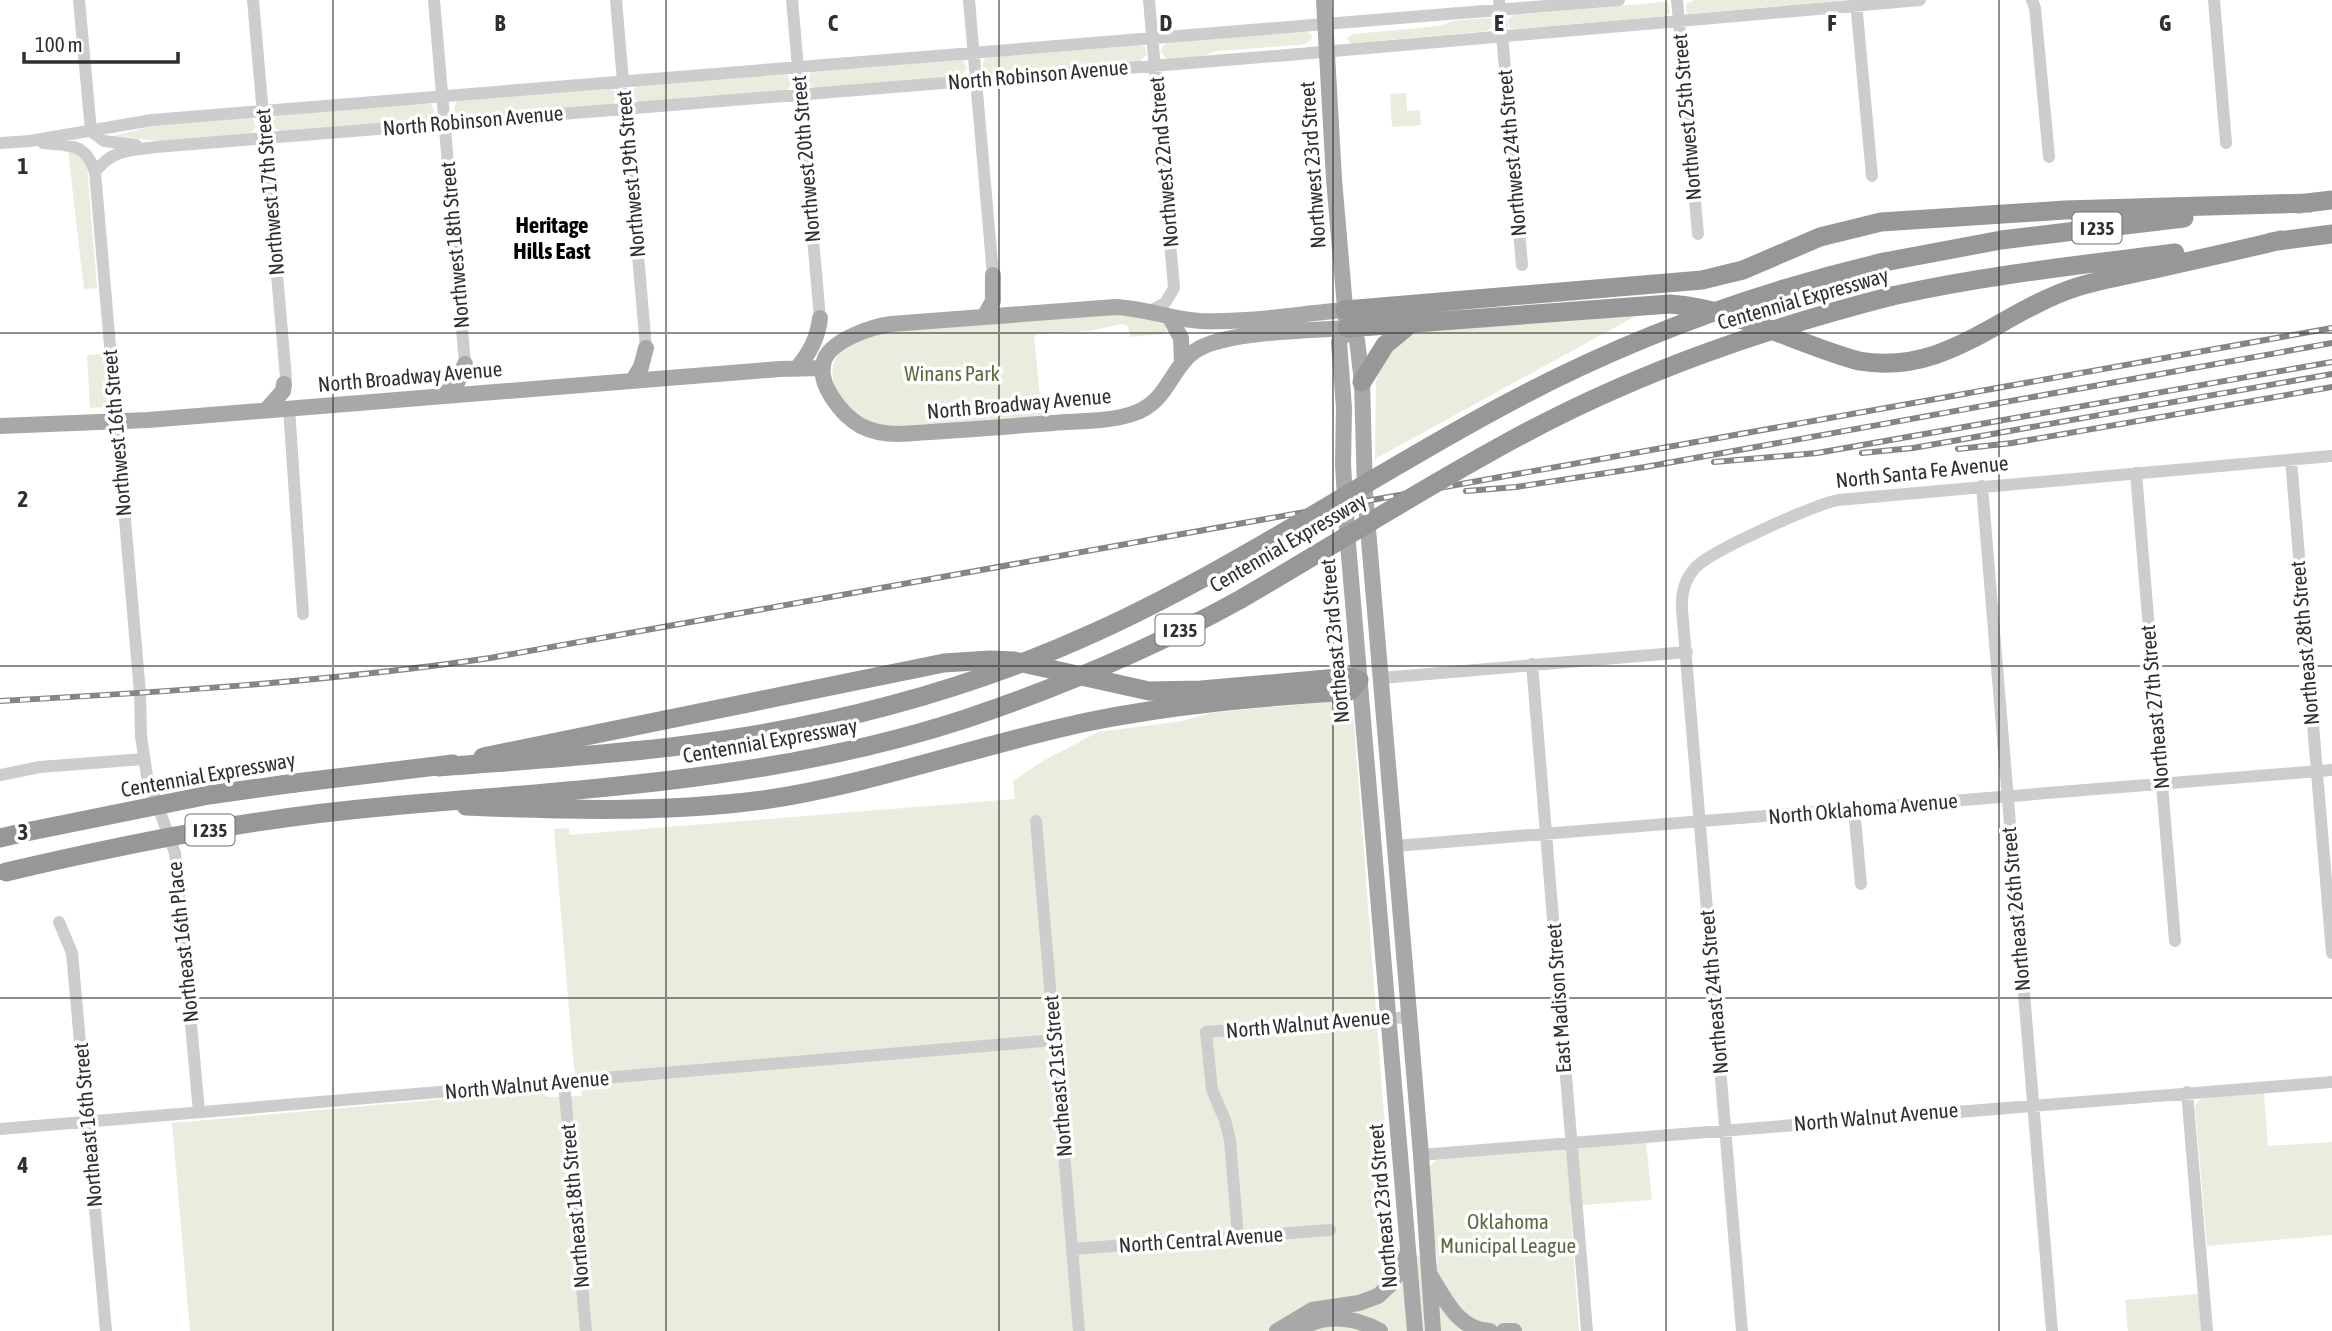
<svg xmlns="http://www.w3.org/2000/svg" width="2332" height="1331" font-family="'Asap Condensed',sans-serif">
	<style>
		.green { fill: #e8edde }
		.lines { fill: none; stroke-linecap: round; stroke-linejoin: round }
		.minor { stroke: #cdcdcd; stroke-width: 12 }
		.major { stroke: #a8a8a8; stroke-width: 16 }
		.highway { stroke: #979797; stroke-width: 19 }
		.rail-casing { stroke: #858585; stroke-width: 6 }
		.rail { stroke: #fff; stroke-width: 3.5; stroke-dasharray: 10; stroke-linecap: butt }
		.highway-bridge { stroke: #979797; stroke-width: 19 }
		.grid { fill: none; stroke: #303030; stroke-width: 2; stroke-opacity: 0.55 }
		.labels { text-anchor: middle; stroke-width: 7; stroke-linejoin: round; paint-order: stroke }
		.shield { fill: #fff; stroke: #6e6e6e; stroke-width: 2 }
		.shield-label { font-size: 19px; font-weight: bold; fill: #303030 }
		.street-label { font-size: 21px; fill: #303030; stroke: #fff }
		.park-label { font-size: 21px; fill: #576c3d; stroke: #fff }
		.neighbourhood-label { font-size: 23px; font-weight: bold; fill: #000; stroke: #fff }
		.grid-label { font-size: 23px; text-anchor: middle; font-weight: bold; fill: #303030; stroke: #fff; stroke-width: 7; stroke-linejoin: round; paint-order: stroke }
	</style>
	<rect width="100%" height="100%" fill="#fff"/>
	<!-- green -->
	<path class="green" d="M1695,0H1846L1689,14L1686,11V4Z
		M1664,2L1668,3L1670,13L1666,16L1515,29L1509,28L1508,19L1514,15Z
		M1485,18H1490L1493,22L1492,27L1487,31L1354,43H1350L1347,38L1353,34L1440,26L1452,21Z
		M1306,31L1311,34L1312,39L1307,43L1299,45L1216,51L1201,57L1166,59L1161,51L1163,46L1169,42Z
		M1141,45L1145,47L1147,54L1139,62L991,74L985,72L982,66L985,58Z
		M963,59L967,68L960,76L814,89L807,83L811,72Z
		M787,73L791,83L788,90L640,103L632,97L631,92L638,85Z
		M609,87L617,93L614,102L610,105L463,117L459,116L454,110L456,102L462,99Z
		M1406,93L1407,111L1420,110L1421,125L1392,127L1390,94Z
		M426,102L432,105L434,111L431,118L427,120L282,132L272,126V121L277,115Z
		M252,117L256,127L251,134L160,141L114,136L159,124Z
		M68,151H74L87,165L97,288L84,289Z
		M1102,313L1142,316L1165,325L1167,331L1164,334L1130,337L1128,326L1121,324L1089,331L1037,334L1034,338L1040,395L1051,394L1052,409L1049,416C1009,419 970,422 930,425C917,426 900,430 887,427C864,423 837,404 833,380C828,347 857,342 881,332Z
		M1641,313L1375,459L1376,381L1380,364L1392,348L1415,332Z
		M103,354L107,403L103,407L90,408L87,355Z
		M1325,702H1337L1343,706V711L1353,717L1354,723L1394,1246L1438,1264L1432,1219L1429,1167L1436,1160L1646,1142L1652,1200L1570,1206L1579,1331H190L172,1123L537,1091L548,1097L582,1096L574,1068L554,829L569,828V835L1015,799L1013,781L1043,761L1098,732L1183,721L1211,713Z
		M2264,1093L2268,1146L2332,1142V1235L2207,1246L2195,1106L2200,1099L2206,1098Z
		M2198,1294L2201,1331H2128L2125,1300Z"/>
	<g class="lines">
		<!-- minor -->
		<path class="minor" d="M79,0L91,131
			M253,0L286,378L284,384
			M434,0L465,364
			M616,0L646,348
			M792,0L820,318
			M969,0L993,275
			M1499,0L1522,265
			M1677,0L1698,234
			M2032,0L2035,8L2049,157
			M2214,0L2226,143
			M1856,2L1872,176
			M91,131L104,141L136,145
			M0,143L30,141L152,120L1619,0
			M43,143C70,146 85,142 95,172L140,693L141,736L147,776L175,853L177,870L199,1112
			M95,172C113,149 129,151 156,147L1288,55L1920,0
			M1148,312L1165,303L1174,288L1149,0
			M289,408L303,614
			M2291,460L2332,953
			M2136,473L2175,941
			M1982,486L2052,1331
			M1532,664L1587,1331
			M1381,678L1687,652
			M0,775L40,767L144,759
			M1854,809L1861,884
			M1036,821L1079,1331
			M1395,846L2332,770
			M59,922L72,953L106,1331
			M564,1082L586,1331
			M2187,1092L2207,1331
			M0,1129L1055,1040
			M1421,1155L2332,1082
			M1238,1237L1230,1140L1225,1120L1212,1090L1206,1032L1409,1017
			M1072,1249L1330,1230
			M1742,1331L1682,609C1681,593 1684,580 1695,568C1710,551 1814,505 1838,500L2332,456"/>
		<!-- major -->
		<path class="major" d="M1324,0L1334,179L1346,319
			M1345,310C1297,314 1248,323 1200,321C1170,319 1144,308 1115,307L891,324C871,327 835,339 825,358C814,382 842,415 861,426C873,432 885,434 898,434C950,431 1001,427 1053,423C1079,421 1107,422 1132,414C1168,403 1170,368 1195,351C1224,331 1309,331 1347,328
			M984,317L993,301V275
			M1170,318L1181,338L1182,364
			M1347,328L1357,340L1362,382L1365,493L1421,1155L1433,1331
			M1347,328L1339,342L1344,408L1343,464L1347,532L1415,1331
			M797,368C810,353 818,338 820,318
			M633,380L641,367L646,348
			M443,396L458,381L465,364
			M266,410L283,391L284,384
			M0,426L148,420L780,369L823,368
			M1430,1275C1445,1299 1458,1330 1490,1331
			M1277,1331L1312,1310L1359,1303L1378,1296L1392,1283L1407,1255
			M1297,1331C1322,1313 1354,1316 1380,1331
			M1504,1331H1514"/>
		<!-- highway -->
		<path class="highway" d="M2298,204L2332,200
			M2271,242L2332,234
			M1884,262L2001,240L2184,218
			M1892,296C1986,275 2080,265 2175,253
			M1345,310L1702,280L1743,270L1820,237L1881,222L2065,210L2310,203
			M1347,328L1670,304C1737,309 1796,344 1859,361C1947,376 1999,312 2077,287C2099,280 2123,276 2145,271C2190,261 2236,251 2281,240
			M1362,382L1385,345L1409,325
			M295,783L453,764
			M466,806C564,810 665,813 763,800C873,784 978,745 1087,722C1174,704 1262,697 1350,691L1359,680L1349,677L1201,690L1149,691L1014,661L990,660L944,663L483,757
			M0,838L26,832"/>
		<defs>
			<path id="rail" d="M1958,449L2012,443L2332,387
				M1862,453L1913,448L2332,374
				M1714,462L1817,453L2332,362
				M1466,491L1516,487L1645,467L2332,343
				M0,701C164,692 327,682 490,658L2332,328"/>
		</defs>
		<!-- rail casing -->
		<use href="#rail" class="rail-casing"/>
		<!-- rail -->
		<use href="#rail" class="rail"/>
		<!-- highway-bridge -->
		<path class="highway-bridge" d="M439,767C516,761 594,756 671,747C817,730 965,692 1098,631C1240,566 1369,477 1506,404C1625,340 1753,293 1884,262
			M26,832L209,795L295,783
			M6,872C130,843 255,818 381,807C578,789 776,781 965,719C1060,687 1153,648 1241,599C1336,544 1429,484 1527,432C1644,370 1764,329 1892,296"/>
	</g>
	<!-- grid -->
	<path class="grid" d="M333,0V1331M666,0V1331M999,0V1331M1333,0V1331M1666,0V1331M1999,0V1331M0,333H2332M0,666H2332M0,998H2332"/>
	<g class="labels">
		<!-- shield labels -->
		<g class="shield">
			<rect x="2072.5" y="212.5" width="49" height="31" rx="5"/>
			<rect x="1155.5" y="614.5" width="49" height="31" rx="5"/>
			<rect x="185.5" y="814.5" width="49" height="31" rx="5"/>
		</g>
		<g class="shield-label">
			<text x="2097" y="235">I 235</text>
			<text x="1180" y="637">I 235</text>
			<text x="210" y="837">I 235</text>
		</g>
		<!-- street labels -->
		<g class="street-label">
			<text transform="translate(1038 75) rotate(-5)" y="7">North Robinson Avenue</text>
			<text transform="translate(1687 117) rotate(-95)" y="7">Northwest 25th Street</text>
			<text transform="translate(473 121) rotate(-5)" y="7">North Robinson Avenue</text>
			<text transform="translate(1512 153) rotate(-95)" y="7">Northwest 24th Street</text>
			<text transform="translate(806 159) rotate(-95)" y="7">Northwest 20th Street</text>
			<text transform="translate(1164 162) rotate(-95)" y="7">Northwest 22nd Street</text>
			<text transform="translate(1313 165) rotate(-94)" y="7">Northwest 23rd Street</text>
			<text transform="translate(631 174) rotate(-95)" y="7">Northwest 19th Street</text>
			<text transform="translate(270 192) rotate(-95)" y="7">Northwest 17th Street</text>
			<text transform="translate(455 245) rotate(-95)" y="7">Northwest 18th Street</text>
			<text transform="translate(1803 299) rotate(-16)" y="7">Centennial Expressway</text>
			<text transform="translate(410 377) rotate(-5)" y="7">North Broadway Avenue</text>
			<text transform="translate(1019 404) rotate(-5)" y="7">North Broadway Avenue</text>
			<text transform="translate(117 433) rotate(-95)" y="7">Northwest 16th Street</text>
			<text transform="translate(1922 472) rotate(-6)" y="7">North Santa Fe Avenue</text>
			<text transform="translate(1288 543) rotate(-30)" y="7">Centennial Expressway</text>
			<text transform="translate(1335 641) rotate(-95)" y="7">Northeast 23rd Street</text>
			<text transform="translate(2305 643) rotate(-95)" y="7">Northeast 28th Street</text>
			<text transform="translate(2155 707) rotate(-95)" y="7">Northeast 27th Street</text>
			<text transform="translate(770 741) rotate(-10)" y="7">Centennial Expressway</text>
			<text transform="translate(208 775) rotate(-10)" y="7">Centennial Expressway</text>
			<text transform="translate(1863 809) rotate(-5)" y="7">North Oklahoma Avenue</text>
			<text transform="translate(2016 909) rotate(-95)" y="7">Northeast 26th Street</text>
			<text transform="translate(183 942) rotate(-96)" y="7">Northeast 16th Place</text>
			<text transform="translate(1714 992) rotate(-95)" y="7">Northeast 24th Street</text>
			<text transform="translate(1559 998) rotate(-94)" y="7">East Madison Street</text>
			<text transform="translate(1308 1024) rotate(-5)" y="7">North Walnut Avenue</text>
			<text transform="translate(1058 1076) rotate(-95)" y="7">Northeast 21st Street</text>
			<text transform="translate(527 1085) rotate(-5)" y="7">North Walnut Avenue</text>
			<text transform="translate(1876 1117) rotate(-5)" y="7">North Walnut Avenue</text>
			<text transform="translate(88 1125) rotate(-95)" y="7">Northeast 16th Street</text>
			<text transform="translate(575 1206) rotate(-95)" y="7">Northeast 18th Street</text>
			<text transform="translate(1383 1206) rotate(-95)" y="7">Northeast 23rd Street</text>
			<text transform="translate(1201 1240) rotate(-4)" y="7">North Central Avenue</text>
		</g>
		<!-- park labels -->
		<g class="park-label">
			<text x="952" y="381">Winans Park</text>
			<text x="1508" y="1229">Oklahoma<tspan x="1508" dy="24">Municipal League</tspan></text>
		</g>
		<!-- neighbourhood labels -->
		<g class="neighbourhood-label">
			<text x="552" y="233">Heritage<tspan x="552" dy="26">Hills East</tspan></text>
		</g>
	</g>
	<g class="grid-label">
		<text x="500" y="31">B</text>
		<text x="833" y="31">C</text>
		<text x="1166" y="31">D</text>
		<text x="1499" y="31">E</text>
		<text x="1832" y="31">F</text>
		<text x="2165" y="31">G</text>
		<text x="23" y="174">1</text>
		<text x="23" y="507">2</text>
		<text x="23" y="840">3</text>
		<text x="23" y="1173">4</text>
	</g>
	<!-- scale -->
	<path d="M24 52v10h154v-10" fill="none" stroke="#303030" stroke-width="3.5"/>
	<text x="35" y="52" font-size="21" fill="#303030" stroke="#ffffff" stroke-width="5" paint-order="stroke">100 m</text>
</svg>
